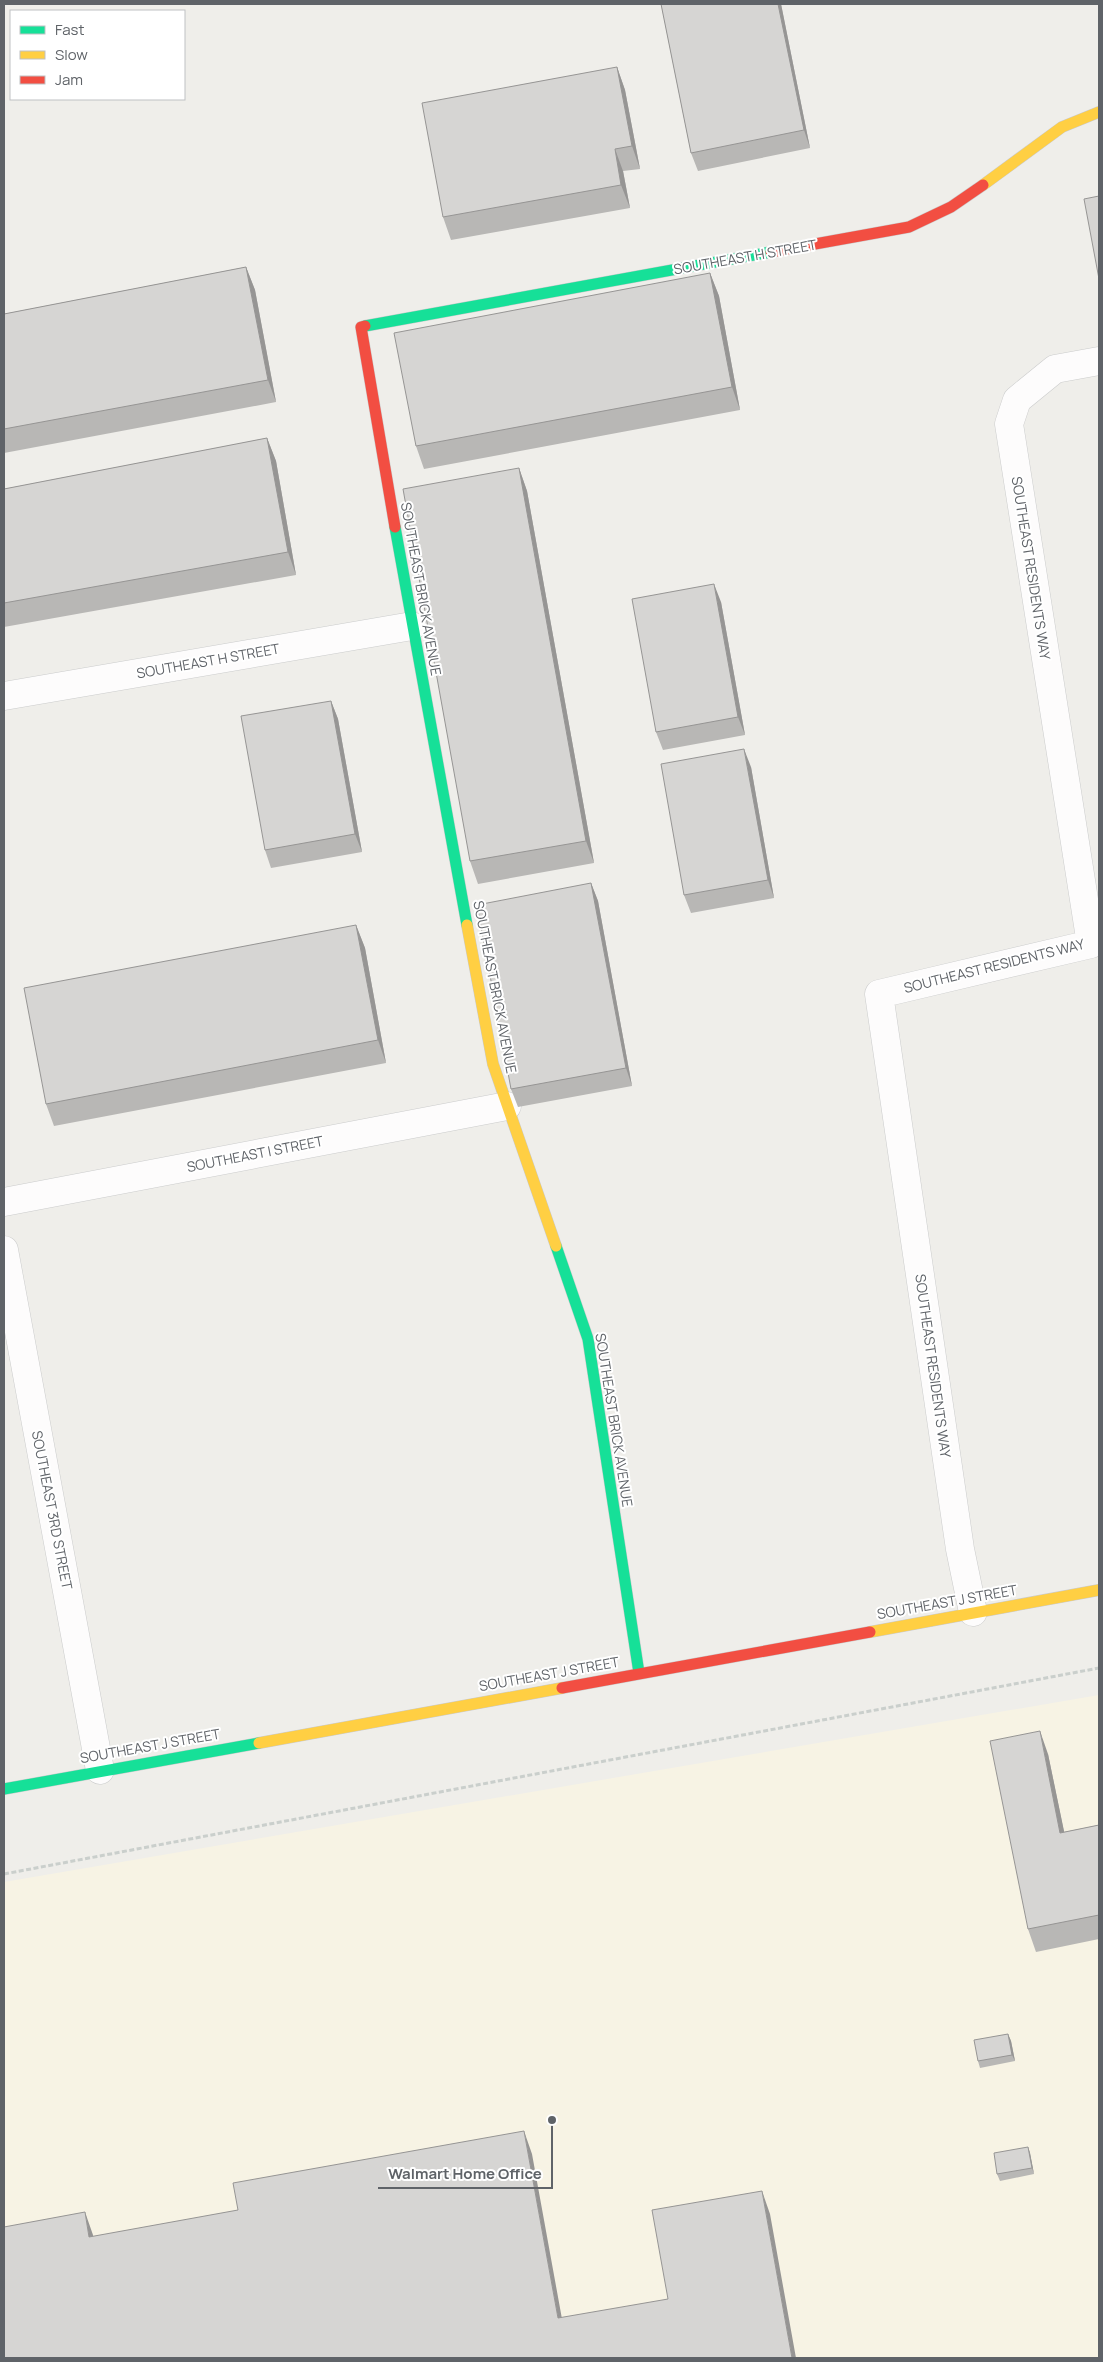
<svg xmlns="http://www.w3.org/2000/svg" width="1103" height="2362" font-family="Manrope,sans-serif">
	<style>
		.commercial { fill: #f7f3e4 }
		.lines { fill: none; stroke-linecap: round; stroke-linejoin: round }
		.street-casing { stroke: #cbcccc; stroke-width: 29 }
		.fast-casing { stroke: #cacacb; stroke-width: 12 }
		.slow-casing { stroke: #cacacb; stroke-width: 12 }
		.jam-casing { stroke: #cacacb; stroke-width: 12 }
		.path { stroke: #cacfcc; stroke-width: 3; stroke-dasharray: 5 2.5; stroke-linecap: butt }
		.street { stroke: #fdfcfc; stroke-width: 28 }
		.fast { stroke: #16e098; stroke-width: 11 }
		.slow { stroke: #ffcf43; stroke-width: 11 }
		.jam { stroke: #f24e42; stroke-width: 11 }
		.wall { fill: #b8b7b5 }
		.shaded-wall { fill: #969594 }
		.building { fill: #d6d5d3; stroke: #969594 }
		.labels { text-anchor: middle; stroke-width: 4; stroke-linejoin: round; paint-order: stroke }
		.street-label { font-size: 14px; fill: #5f6368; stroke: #fff }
		.leader { fill: none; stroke: #5f6368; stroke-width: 2 }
		.callout-dot { fill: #5f6368; stroke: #fff; stroke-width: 2 }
		.callout-label { font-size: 15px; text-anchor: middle; font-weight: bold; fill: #5f6368; stroke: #fff; stroke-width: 4; stroke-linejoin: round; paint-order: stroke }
	</style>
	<rect width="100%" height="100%" fill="#efeeea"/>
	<!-- commercial -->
	<path class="commercial" d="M1099,1695V2358H4V1882Z"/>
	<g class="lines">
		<defs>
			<path id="street" d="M4,696L412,626
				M4,1202L507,1106
				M4,1250L100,1770
				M973,1612L960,1549L879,994L1091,944L1009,424L1017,400L1055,369L1099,361"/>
			<path id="fast" d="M365,326L771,252
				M395,527L467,925
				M556,1246L588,1339L639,1673
				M4,1789L259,1743"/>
			<path id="slow" d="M983,185L1062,127L1099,112
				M467,925L493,1064L556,1246
				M870,1632L1099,1590
				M259,1743L562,1688"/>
			<path id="jam" d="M771,252L909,227L951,207L983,185
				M365,326L361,327L395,527
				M562,1688L870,1632"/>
		</defs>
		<!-- street casing -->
		<use href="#street" class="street-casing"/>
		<!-- fast casing -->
		<use href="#fast" class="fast-casing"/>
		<!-- slow casing -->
		<use href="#slow" class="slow-casing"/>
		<!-- jam casing -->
		<use href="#jam" class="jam-casing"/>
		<!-- path -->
		<path class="path" d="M4,1874L1099,1668"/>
		<!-- street -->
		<use href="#street" class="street"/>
		<!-- fast -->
		<use href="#fast" class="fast"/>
		<!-- slow -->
		<use href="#slow" class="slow"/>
		<!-- jam -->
		<use href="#jam" class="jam"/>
	</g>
	<!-- wall -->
	<path class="wall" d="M661,4H781L810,148L698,171L691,153Z
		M617,67L625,90L640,169L623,171L630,208L451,240L443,217Z
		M246,267L255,290L276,402L4,453V314Z
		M710,273L719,296L740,410L424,469L416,446Z
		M267,438L276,461L296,575L4,627V489Z
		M519,468L527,491L594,863L478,884L470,861Z
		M721,602L745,735L663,750L656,732Z
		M331,701L338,719L362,852L271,868L265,850Z
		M751,767L774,898L691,913L684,895Z
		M591,883L598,901L632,1086L518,1107L511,1089Z
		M356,925L365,948L386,1063L54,1126L46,1104Z
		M1048,1754L1064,1832L1099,1825V1939L1036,1952L1028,1929Z
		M1008,2034L1011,2041L1015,2061L980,2068L978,2061Z
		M1028,2147L1030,2153L1034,2174L1000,2181L997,2174Z"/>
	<!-- shaded-wall -->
	<path class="shaded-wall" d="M778,4H781L810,148L804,130Z
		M617,67L625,90L640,169L632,146Z
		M615,149L623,171L630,208L621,185Z
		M246,267L255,290L276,402L268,380Z
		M710,273L719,296L740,410L732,387Z
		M267,438L276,461L296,575L288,552Z
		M519,468L527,491L594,863L586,841Z
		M714,584L721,602L745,735L738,717Z
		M331,701L338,719L362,852L355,834Z
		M744,749L751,767L774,898L768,880Z
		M591,883L598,901L632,1086L626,1068Z
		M356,925L365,948L386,1063L378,1040Z
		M1040,1731L1048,1754L1069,1855L1060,1833Z
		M1008,2034L1011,2041L1015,2061L1012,2055Z
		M524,2131L532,2154L566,2341L558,2318Z
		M1028,2147L1030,2153L1034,2174L1032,2168Z
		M762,2191L770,2214L796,2358H792Z
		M85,2212L93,2235L97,2260L89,2237Z"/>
	<!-- building -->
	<path class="building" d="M661,4H778L804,130L691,153Z
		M617,67L632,146L615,149L621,185L443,217L422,103Z
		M1099,196V279L1084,199Z
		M246,267L268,380L4,429V314Z
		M710,273L732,387L416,446L394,333Z
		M267,438L288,552L4,603V489Z
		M519,468L586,841L470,861L403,489Z
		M714,584L738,717L656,732L632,599Z
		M331,701L355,834L265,850L241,716Z
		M744,749L768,880L684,895L661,764Z
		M591,883L626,1068L511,1089L477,905Z
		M356,925L378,1040L46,1104L24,988Z
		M1040,1731L1060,1833L1099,1825V1915L1028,1929L990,1741Z
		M1008,2034L1012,2055L978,2061L974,2040Z
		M524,2131L558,2318L668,2299L652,2210L762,2191L792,2358H4V2227L85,2212L89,2237L238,2210L233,2183Z
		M1028,2147L1032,2168L997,2174L994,2153Z"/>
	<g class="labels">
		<!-- street labels -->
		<g class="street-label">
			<text transform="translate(745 257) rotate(-10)" y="5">SOUTHEAST H STREET</text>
			<text transform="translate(1031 568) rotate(81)" y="5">SOUTHEAST RESIDENTS WAY</text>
			<text transform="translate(421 589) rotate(80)" y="5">SOUTHEAST BRICK AVENUE</text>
			<text transform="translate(208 661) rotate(-10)" y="5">SOUTHEAST H STREET</text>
			<text transform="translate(994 966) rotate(-14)" y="5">SOUTHEAST RESIDENTS WAY</text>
			<text transform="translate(495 987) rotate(79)" y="5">SOUTHEAST BRICK AVENUE</text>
			<text transform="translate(255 1154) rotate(-11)" y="5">SOUTHEAST I STREET</text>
			<text transform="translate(933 1366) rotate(82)" y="5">SOUTHEAST RESIDENTS WAY</text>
			<text transform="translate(614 1420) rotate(81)" y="5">SOUTHEAST BRICK AVENUE</text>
			<text transform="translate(52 1510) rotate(79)" y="5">SOUTHEAST 3RD STREET</text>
			<text transform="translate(947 1602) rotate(-10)" y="5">SOUTHEAST J STREET</text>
			<text transform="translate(549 1674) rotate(-10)" y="5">SOUTHEAST J STREET</text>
			<text transform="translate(150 1746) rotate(-10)" y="5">SOUTHEAST J STREET</text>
		</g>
	</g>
	<!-- callouts -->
	<path class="leader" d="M552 2120L552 2188H378"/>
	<circle class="callout-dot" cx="552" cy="2120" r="5"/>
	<g class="callout-label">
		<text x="465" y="2179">Walmart Home Office</text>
	</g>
	<!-- border -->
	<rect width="1103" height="2362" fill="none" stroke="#5f6368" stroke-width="10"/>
	<!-- legend -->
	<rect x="10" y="10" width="175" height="90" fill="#ffffff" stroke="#bfc1c3"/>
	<rect x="20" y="26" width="25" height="8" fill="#16e098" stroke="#bfc1c3"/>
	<text x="55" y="35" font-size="15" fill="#5f6368">Fast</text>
	<rect x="20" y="51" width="25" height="8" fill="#ffcf43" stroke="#bfc1c3"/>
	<text x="55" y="60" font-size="15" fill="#5f6368">Slow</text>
	<rect x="20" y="76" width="25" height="8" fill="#f24e42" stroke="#bfc1c3"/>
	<text x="55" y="85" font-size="15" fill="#5f6368">Jam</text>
</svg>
